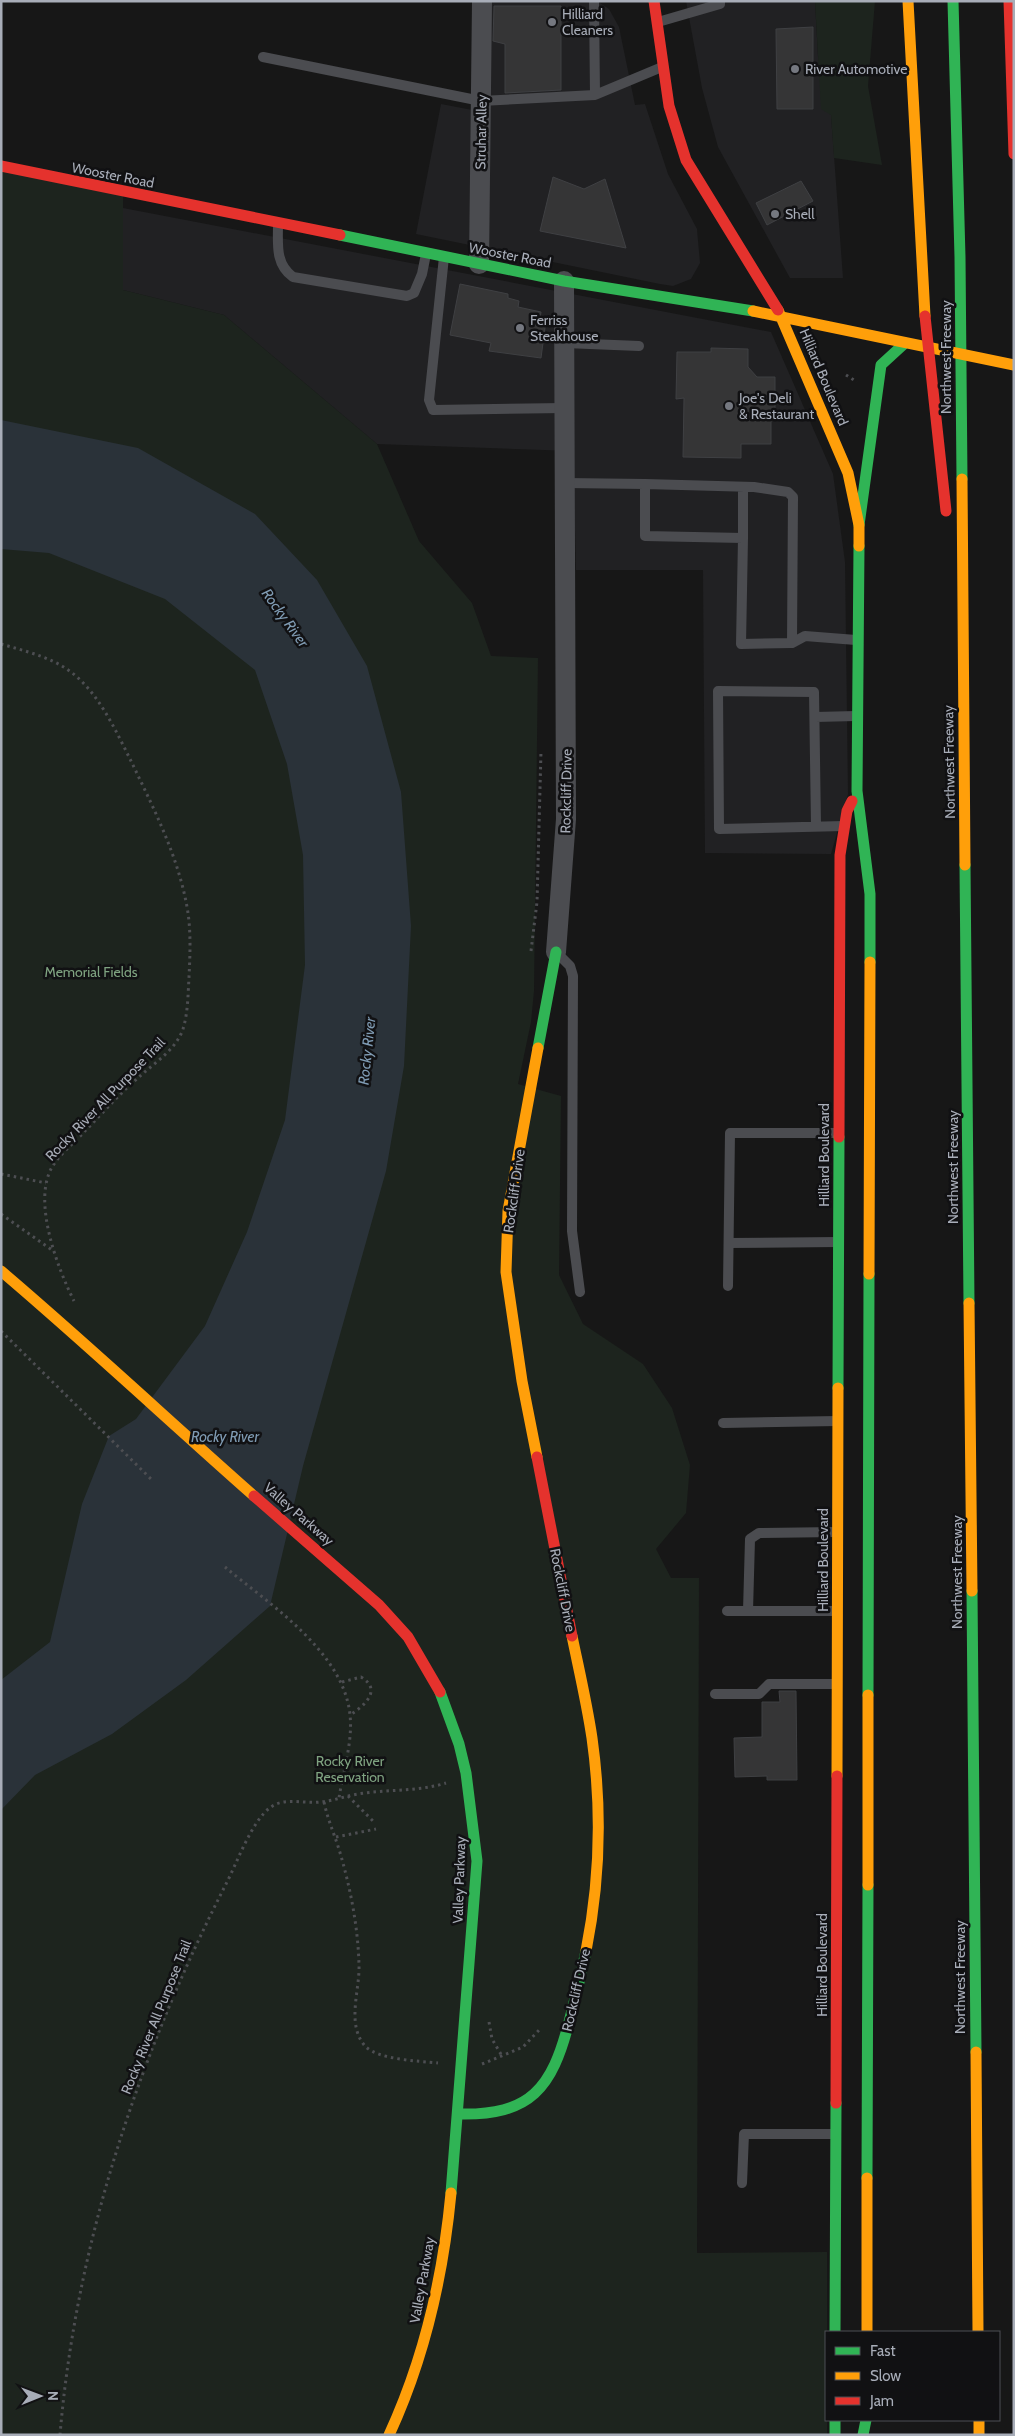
<svg xmlns="http://www.w3.org/2000/svg" width="1015" height="2436" font-family="Cabin,sans-serif">
	<style>
		.built { fill: #212123 }
		.green { fill: #1d241e }
		.water { fill: #2a3239 }
		.building { fill: #353536; stroke: #3f4043 }
		.lines { fill: none; stroke-linecap: round; stroke-linejoin: round }
		.path { stroke: #4d4e52; stroke-width: 3; stroke-dasharray: 2.5 4; stroke-linecap: butt }
		.lane { stroke: #4b4c50; stroke-width: 10 }
		.street { stroke: #4b4c50; stroke-width: 20 }
		.fast { stroke: #30b455; stroke-width: 11 }
		.slow { stroke: #ff9f0a; stroke-width: 11 }
		.jam { stroke: #e5322d; stroke-width: 11 }
		.poi-dot { fill: #757880; stroke: #111113; stroke-width: 2 }
		.labels { text-anchor: middle; stroke-width: 5; stroke-linejoin: round; paint-order: stroke }
		.poi-label { font-size: 14px; fill: #a8adb8; stroke: #111113; text-anchor: start }
		.street-label { font-size: 14px; fill: #a8adb8; stroke: #111113 }
		.park-label { font-size: 14px; fill: #7fa381; stroke: #111113 }
		.water-label { font-size: 15px; font-style: italic; fill: #7f9bb3; stroke: #111113 }
	</style>
	<rect width="100%" height="100%" fill="#171717"/>
	<!-- built -->
	<path class="built" d="M491,1H597L609,9L619,27L635,105L645,104L668,174L697,229L700,263L691,279L673,286L660,284L416,234L441,104L488,113Z
		M686,1H815L818,57L831,115L843,278H790L718,147L702,88Z
		M123,208L771,332L833,474L845,562L848,794L831,854L705,853L703,570H576L573,451L377,444L224,315L123,290Z"/>
	<!-- green -->
	<path class="green" d="M815,1H875L868,86L882,165L834,158L831,115L821,109Z
		M1,169L123,194V290L224,315L377,444L419,541L472,603L491,656L538,658L534,991L531,1022L518,1084L561,1096L559,1275L583,1324L643,1364L672,1408L690,1465L686,1513L656,1549L671,1578H699L697,2253L827,2252V2435H1Z"/>
	<!-- water -->
	<path class="water" d="M1,420L138,448L255,514L317,580L367,666L401,792L411,926L404,1066L386,1171L303,1466L270,1606L186,1680L112,1734L35,1775L1,1810V1680L50,1642L82,1504L109,1436L136,1419L205,1326L247,1232L285,1120L305,965L303,855L287,764L255,670L165,599L49,553L1,549Z"/>
	<!-- building -->
	<path class="building" d="M494,6H561V90L505,93V44L493,41Z
		M813,27V109H777L776,29Z
		M553,177L584,189L605,179L626,248L540,231Z
		M801,181L813,201L767,225L756,203Z
		M460,284L508,294V298L519,301L518,307L541,312L540,319L546,320L541,358L489,351L491,343L450,335Z
		M711,348L748,349V367L757,377H775V413L771,414V444H741V458L683,457L684,398L676,399L677,352H711Z
		M779,1691H796L797,1780H767V1776L735,1777L734,1738L762,1737V1702H780Z"/>
	<g class="lines">
		<!-- path -->
		<path class="path" d="M846,375L857,382
			M1,644C28,652 56,658 77,677C101,698 117,733 131,761C154,809 180,860 188,913C191,934 190,956 189,977C188,994 188,1013 183,1029C176,1050 154,1063 138,1078C119,1094 102,1114 84,1132C74,1143 60,1154 52,1167C32,1202 58,1269 74,1301
			M531,951L537,902L541,751
			M1,1174L46,1183
			M1,1214L52,1250
			M1,1331L151,1479
			M225,1567C269,1604 344,1652 350,1715C353,1741 343,1772 339,1798
			M342,1682L361,1677C383,1690 364,1706 350,1715
			M348,1796L373,1821
			M324,1802C328,1821 336,1838 341,1856C351,1891 358,1928 359,1965C360,1990 346,2024 365,2046C378,2060 420,2061 438,2063
			M336,1837L376,1829
			M489,2022L492,2039L502,2056
			M482,2064L523,2047L541,2028
			M60,2435C76,2243 139,2055 226,1884C237,1863 252,1820 271,1807C285,1797 304,1804 320,1802C333,1801 345,1796 358,1794C387,1789 417,1792 446,1783"/>
		<!-- lane -->
		<path class="lane" d="M594,1L595,95
			M658,22L720,4V1
			M263,57L481,101L595,95L662,67
			M278,224C278,244 275,264 293,277L407,296L414,293L422,274L426,254
			M444,257L429,400L433,410L565,408
			M565,343L639,346
			M566,483L645,484
			M743,487V538
			M792,643L793,497L788,492L754,487L645,484V536L743,538L741,644L792,643L805,636L856,640
			M815,717L856,716
			M816,826L814,692L718,691L719,829L844,826
			M559,955L570,966L573,976L572,1231L580,1292
			M729,1243L838,1242
			M728,1286L730,1133H838
			M723,1423L838,1421
			M727,1611H748
			M835,1611H748L750,1539L759,1533L837,1532
			M715,1694H759L769,1684H837
			M742,2183L744,2134H835"/>
		<!-- street -->
		<path class="street" d="M479,264L482,1
			M556,952L566,819L564,281"/>
		<!-- fast -->
		<path class="fast" d="M953,1L960,257L962,479
			M340,235L564,281L753,311
			M859,525L881,365L905,343
			M859,546L857,791L870,894V962
			M965,865L969,1303
			M538,1048L556,952
			M838,1388L839,1137
			M972,1591L976,2052
			M440,1692L459,1744L466,1773L477,1861L451,2193
			M868,1695L869,1274
			M458,2114C531,2116 552,2088 569,2022C575,1999 581,1975 586,1951
			M867,2178L868,1885
			M835,2332L836,2103
			M835,2420V2435
			M863,2435L866,2420"/>
		<!-- slow -->
		<path class="slow" d="M908,1L925,316
			M778,310L848,473L859,525V546
			M753,311L1014,365
			M962,479L965,865
			M1,1271C87,1344 169,1421 254,1496
			M869,1274L870,962
			M969,1303L972,1591
			M537,1457L522,1381L506,1272L508,1211L538,1048
			M572,1636C579,1670 587,1704 592,1738C602,1809 600,1881 586,1951
			M837,1776L838,1388
			M868,1885V1695
			M976,2052L978,2332
			M867,2332V2178
			M979,2420V2435
			M389,2435C425,2357 443,2278 451,2193"/>
		<!-- jam -->
		<path class="jam" d="M654,1L669,106L686,160L778,310
			M1009,1L1014,154
			M1,166L340,235
			M925,316L946,511
			M839,1137L840,855L847,811L852,801
			M537,1457L572,1636
			M254,1496L379,1605L408,1637L440,1692
			M836,2103L837,1776"/>
	</g>
	<!-- markers -->
	<g class="poi-dot">
		<circle cx="552" cy="22" r="5"/>
		<circle cx="795" cy="69" r="5"/>
		<circle cx="775" cy="214" r="5"/>
		<circle cx="520" cy="328" r="5"/>
		<circle cx="729" cy="406" r="5"/>
	</g>
	<g class="labels">
		<!-- poi labels -->
		<g class="poi-label">
			<text x="562" y="19">Hilliard<tspan x="562" dy="16">Cleaners</tspan></text>
			<text x="805" y="74">River Automotive</text>
			<text x="785" y="219">Shell</text>
			<text x="530" y="325">Ferriss<tspan x="530" dy="16">Steakhouse</tspan></text>
			<text x="739" y="403">Joe's Deli<tspan x="739" dy="16">&amp; Restaurant</tspan></text>
		</g>
		<!-- street labels -->
		<g class="street-label">
			<text transform="translate(481 132) rotate(-89)" y="5">Struhar Alley</text>
			<text transform="translate(113 175) rotate(11)" y="5">Wooster Road</text>
			<text transform="translate(510 255) rotate(11)" y="5">Wooster Road</text>
			<text transform="translate(946 357) rotate(-90)" y="5">Northwest Freeway</text>
			<text transform="translate(824 377) rotate(67)" y="5">Hilliard Boulevard</text>
			<text transform="translate(949 762) rotate(-91)" y="5">Northwest Freeway</text>
			<text transform="translate(566 791) rotate(-89)" y="5">Rockcliff Drive</text>
			<text transform="translate(105 1099) rotate(-46)" y="5">Rocky River All Purpose Trail</text>
			<text transform="translate(824 1155) rotate(-90)" y="5">Hilliard Boulevard</text>
			<text transform="translate(953 1167) rotate(-90)" y="5">Northwest Freeway</text>
			<text transform="translate(514 1191) rotate(-82)" y="5">Rockcliff Drive</text>
			<text transform="translate(299 1514) rotate(41)" y="5">Valley Parkway</text>
			<text transform="translate(823 1560) rotate(-90)" y="5">Hilliard Boulevard</text>
			<text transform="translate(957 1572) rotate(-90)" y="5">Northwest Freeway</text>
			<text transform="translate(563 1590) rotate(79)" y="5">Rockcliff Drive</text>
			<text transform="translate(459 1880) rotate(-88)" y="5">Valley Parkway</text>
			<text transform="translate(822 1965) rotate(-90)" y="5">Hilliard Boulevard</text>
			<text transform="translate(960 1977) rotate(-90)" y="5">Northwest Freeway</text>
			<text transform="translate(576 1990) rotate(-77)" y="5">Rockcliff Drive</text>
			<text transform="translate(156 2017) rotate(-68)" y="5">Rocky River All Purpose Trail</text>
			<text transform="translate(422 2280) rotate(-80)" y="5">Valley Parkway</text>
		</g>
		<!-- park labels -->
		<g class="park-label">
			<text x="91" y="977">Memorial Fields</text>
			<text x="350" y="1766">Rocky River<tspan x="350" dy="16">Reservation</tspan></text>
		</g>
		<!-- water labels -->
		<g class="water-label">
			<text transform="translate(285 618) rotate(54)" y="5">Rocky River</text>
			<text transform="translate(367 1051) rotate(-84)" y="5">Rocky River</text>
			<text x="225" y="1442">Rocky River</text>
		</g>
	</g>
	<!-- border -->
	<rect width="1015" height="2436" fill="none" stroke="#a8adb8" stroke-width="5"/>
	<!-- legend -->
	<rect x="825" y="2331" width="175" height="90" fill="#111113" stroke="#4d4f55"/>
	<rect x="835" y="2347" width="25" height="8" fill="#30b455" stroke="#4d4f55"/>
	<text x="870" y="2356" font-size="15" fill="#a8adb8">Fast</text>
	<rect x="835" y="2372" width="25" height="8" fill="#ff9f0a" stroke="#4d4f55"/>
	<text x="870" y="2381" font-size="15" fill="#a8adb8">Slow</text>
	<rect x="835" y="2397" width="25" height="8" fill="#e5322d" stroke="#4d4f55"/>
	<text x="870" y="2406" font-size="15" fill="#a8adb8">Jam</text>
	<!-- north arrow -->
	<g transform="translate(40 2396) rotate(89)" stroke="#111113" stroke-width="4" paint-order="stroke">
	<path d="M0-4L9 19L0 12L-9 19Z" fill="#a8adb8"/>
	<text y="-8" font-size="14" font-weight="bold" text-anchor="middle" fill="#a8adb8">N</text>
	</g>
</svg>
